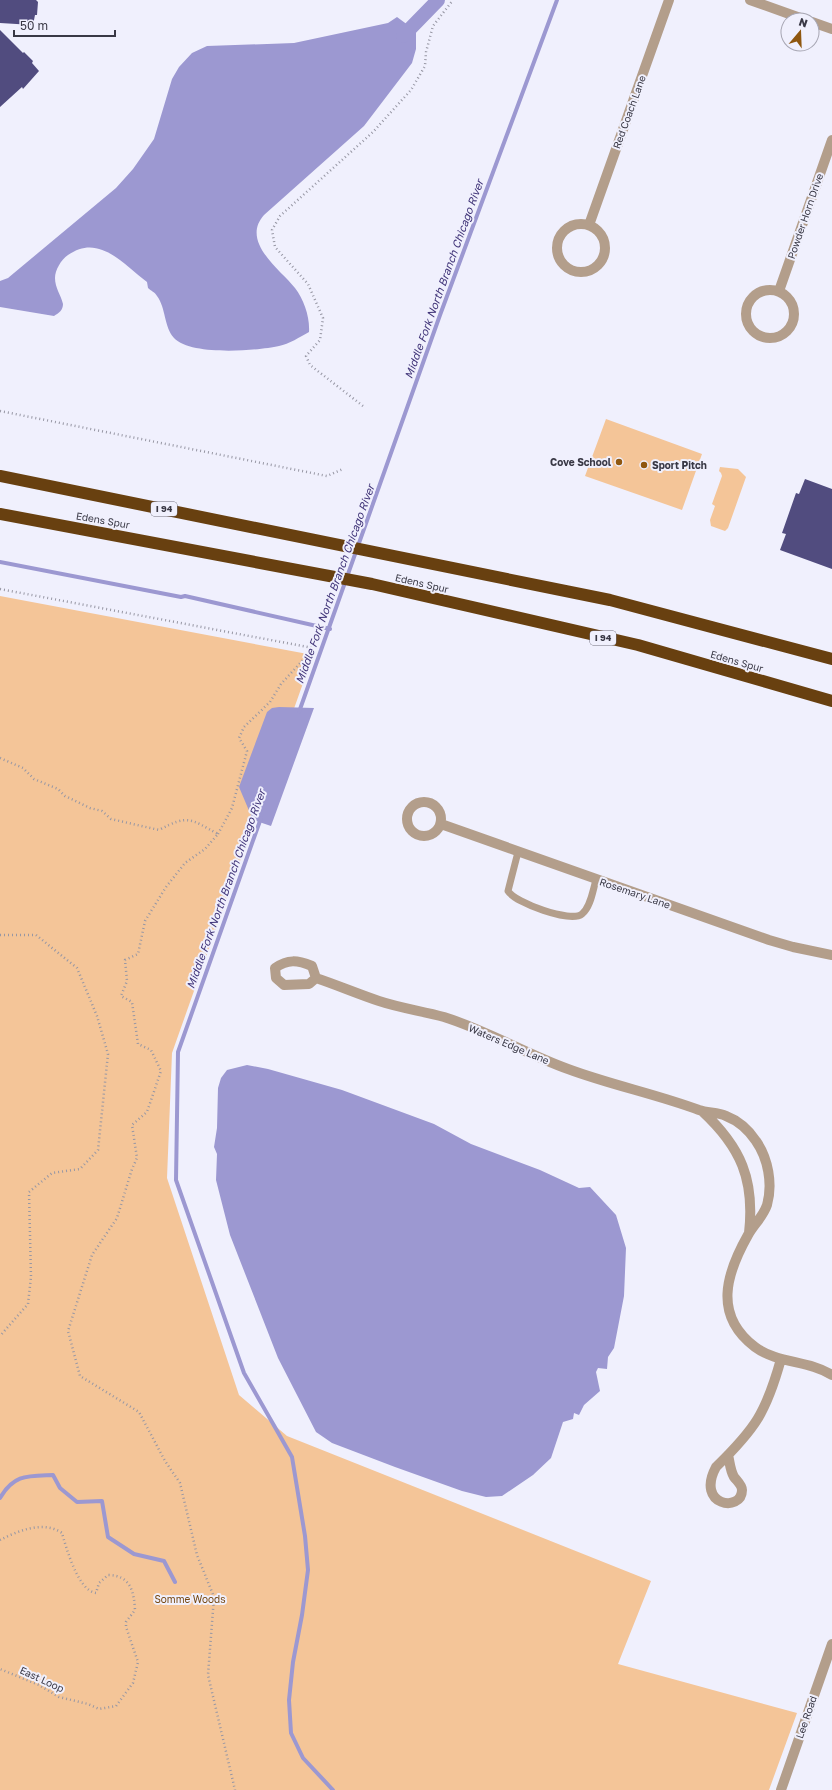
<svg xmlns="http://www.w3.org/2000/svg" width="832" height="1790" font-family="'Golos Text',sans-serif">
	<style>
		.green { fill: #f4c598 }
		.water { fill: #9c98d1 }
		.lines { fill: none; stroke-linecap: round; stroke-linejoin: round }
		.stream { stroke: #9c98d1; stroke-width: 4 }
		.canal { stroke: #9c98d1; stroke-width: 14 }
		.building { fill: #514c7f }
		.path { stroke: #9797a4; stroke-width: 2.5; stroke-dasharray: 1 3; stroke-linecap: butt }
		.service { stroke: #b39e8b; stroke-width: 7 }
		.minor { stroke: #b39e8b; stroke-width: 10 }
		.motorway { stroke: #684010; stroke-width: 12 }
		.poi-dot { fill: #8f570f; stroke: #f0f0fd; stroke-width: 1.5 }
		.labels { text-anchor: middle; stroke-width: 4; stroke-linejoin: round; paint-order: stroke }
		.shield { fill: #f0f0fd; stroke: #706f7c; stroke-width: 1 }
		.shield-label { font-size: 9px; font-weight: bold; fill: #393845 }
		.street-label { font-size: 10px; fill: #393845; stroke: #f0f0fd }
		.poi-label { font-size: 10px; font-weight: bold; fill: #393845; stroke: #f0f0fd; text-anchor: end }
		.park-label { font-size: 10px; fill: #764913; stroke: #f0f0fd }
		.water-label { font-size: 11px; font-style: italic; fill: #413579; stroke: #f0f0fd }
	</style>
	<rect width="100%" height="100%" fill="#f0f0fd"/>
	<!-- green -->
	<path class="green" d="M606,419L702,454L682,510L585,476Z
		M720,467L738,469L746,477L728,528L725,531L711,526L710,520L715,506L712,504L722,476L721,473L719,471Z
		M0,596L313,655L172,1053L167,1178L239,1395L287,1436L651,1581L618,1664L797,1713L769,1790H0Z"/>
	<!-- water -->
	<path class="water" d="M397,17L416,31V49L412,63L364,126L264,215C240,242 281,270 295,288C304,300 310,317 309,332C300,337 289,344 279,346C256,351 191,356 174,338C164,327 166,308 157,296C155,292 151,291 148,288L147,282C123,264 99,233 68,255C61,260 55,270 55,278C55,288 61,295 63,304C63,310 59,313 54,316L0,307V281L8,278L116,188L133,169L154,139L172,79L179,67L192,53L207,46L294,43L388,23Z
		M279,707L314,708L271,826L253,820L239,787L267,712L272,708Z
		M247,1065L268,1069L342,1090L434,1124L471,1144L540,1170L579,1188L590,1187L616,1215L626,1248L624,1296L614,1348L608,1357L607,1369L598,1368L596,1372L600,1391L584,1405L579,1415L574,1413L573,1419L563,1422L551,1458L533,1475L502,1496L486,1497L462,1491L395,1467L332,1443L316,1432L278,1358L230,1235L216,1180L217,1154L214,1147L217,1128L218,1088L221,1078L227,1070Z"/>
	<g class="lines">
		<!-- stream -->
		<path class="stream" d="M0,562L181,597L185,596L330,629
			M299,712L440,315L557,0
			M261,818L178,1052L176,1180L244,1373L292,1457L305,1536L308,1570L302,1615L293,1662L289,1700L291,1733L303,1758L333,1790
			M0,1498C14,1474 28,1476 53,1475L60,1488L77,1502L102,1501L108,1537L134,1554L164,1561L175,1582"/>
		<!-- canal -->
		<path class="canal" d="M403,36L438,0"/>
	</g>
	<!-- building -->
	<path class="building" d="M0,0H36L38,2L37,15H35L33,25L0,23Z
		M0,30L23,53L24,52L33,61L32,63L39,71L23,89L22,87L0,107Z
		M805,479L832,489V569L780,550L786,534L782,533L796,493L799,494Z"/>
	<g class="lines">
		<!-- path -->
		<path class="path" d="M363,406L310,365L306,356L320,340L323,318L308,284L275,247L272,230L280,216L373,132L411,90L425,66L426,52L433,26L453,0
			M0,411L327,476L343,469
			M0,589L313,648
			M0,758L23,768L34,779L58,789L65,796L90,808L102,811L111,819L159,830C189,814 190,819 218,834L205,849L185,863L166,887L145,921L138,954L125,960L127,981L121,996L132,1002L138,1044L151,1050L161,1071L147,1112L132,1125L137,1158L132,1169L117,1218L92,1255L68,1331L80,1376L139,1412L165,1461L180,1483L197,1555L214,1597L208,1675L235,1790
			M218,834L232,808L247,751L239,738L244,727L270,702L281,684L313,649
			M0,935H36L77,968L97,1016L108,1054L98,1150L80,1169L52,1173L29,1192L31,1277L28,1304L0,1336
			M0,1540C18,1531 43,1520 62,1533C66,1547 78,1591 96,1593L99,1583L108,1575C130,1575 134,1591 135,1610L126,1622V1627L138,1662L133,1683L116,1706L99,1709L88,1704L59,1697L39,1685L0,1669"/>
		<!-- service -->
		<path class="service" d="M518,852L508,891C515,903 571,923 582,914C591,907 593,889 596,880"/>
		<!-- minor -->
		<path class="minor" d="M750,0L806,20
			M812,22L832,29
			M557 248a24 24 0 1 1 48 0a24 24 0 1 1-48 0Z
			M589,225L669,0
			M746 314a24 24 0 1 1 48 0a24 24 0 1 1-48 0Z
			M779,291L832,140
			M407 819a17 17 0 1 1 34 0a17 17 0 1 1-34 0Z
			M441,824L769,940L793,947L832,955
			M316,978L309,984L284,985L276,978L275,968C288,959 297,960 312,966L316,978C337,985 358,994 379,1001C400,1008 422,1011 444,1017C486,1030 526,1054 568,1069C611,1085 656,1094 699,1110C708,1113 718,1112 726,1116C739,1121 748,1129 756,1141C768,1158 773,1184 767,1205C763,1217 754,1224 748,1235C726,1274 713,1315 755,1347C778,1364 808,1360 832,1375
			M702,1111C741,1147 755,1180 749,1233
			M728,1455C730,1463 730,1470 734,1477C737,1481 742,1485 742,1490C742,1513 695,1506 716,1467C755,1429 766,1413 781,1359
			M781,1790L832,1644"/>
		<!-- motorway -->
		<path class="motorway" d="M0,476L610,600L832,659
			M0,514L372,584L638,645L832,701"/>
	</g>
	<!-- markers -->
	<g class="poi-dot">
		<circle cx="619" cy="462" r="4"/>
		<circle cx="644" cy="465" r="4"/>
	</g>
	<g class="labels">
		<!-- shield labels -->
		<g class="shield">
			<rect x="151" y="502" width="26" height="14" rx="3"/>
			<rect x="590" y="631" width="26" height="14" rx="3"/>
		</g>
		<g class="shield-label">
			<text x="164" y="512">I 94</text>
			<text x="603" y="641">I 94</text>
		</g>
		<!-- street labels -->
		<g class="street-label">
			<text transform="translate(629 112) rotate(-70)" y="4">Red Coach Lane</text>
			<text transform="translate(805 216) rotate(-71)" y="4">Powder Horn Drive</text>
			<text transform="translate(103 520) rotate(10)" y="4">Edens Spur</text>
			<text transform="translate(422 583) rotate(13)" y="4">Edens Spur</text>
			<text transform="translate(737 661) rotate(16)" y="4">Edens Spur</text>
			<text transform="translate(635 893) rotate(19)" y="4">Rosemary Lane</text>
			<text transform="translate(509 1044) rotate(23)" y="4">Waters Edge Lane</text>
			<text transform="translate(42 1679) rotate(25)" y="4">East Loop</text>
			<text transform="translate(806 1717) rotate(-71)" y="4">Lee Road</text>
		</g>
		<!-- poi labels -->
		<g class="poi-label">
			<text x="611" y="466">Cove School</text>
			<text x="652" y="469" text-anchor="start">Sport Pitch</text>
		</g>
		<!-- park labels -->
		<g class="park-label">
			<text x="190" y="1603">Somme Woods</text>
		</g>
		<!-- water labels -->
		<g class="water-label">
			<text transform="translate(444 279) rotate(-70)" y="4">Middle Fork North Branch Chicago River</text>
			<text transform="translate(335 584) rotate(-70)" y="4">Middle Fork North Branch Chicago River</text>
			<text transform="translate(226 889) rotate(-70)" y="4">Middle Fork North Branch Chicago River</text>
		</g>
	</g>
	<!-- north arrow -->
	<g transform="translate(800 32) rotate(19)"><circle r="19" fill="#f0f0fd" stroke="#a7a6b3"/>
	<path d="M0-3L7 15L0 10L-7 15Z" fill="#8f570f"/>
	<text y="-6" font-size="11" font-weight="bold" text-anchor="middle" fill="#393845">N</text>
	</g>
	<!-- scale -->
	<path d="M14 30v6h101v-6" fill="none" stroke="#393845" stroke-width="2"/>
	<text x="20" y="30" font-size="12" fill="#393845" stroke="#f0f0fd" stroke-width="3" paint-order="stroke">50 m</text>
</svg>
